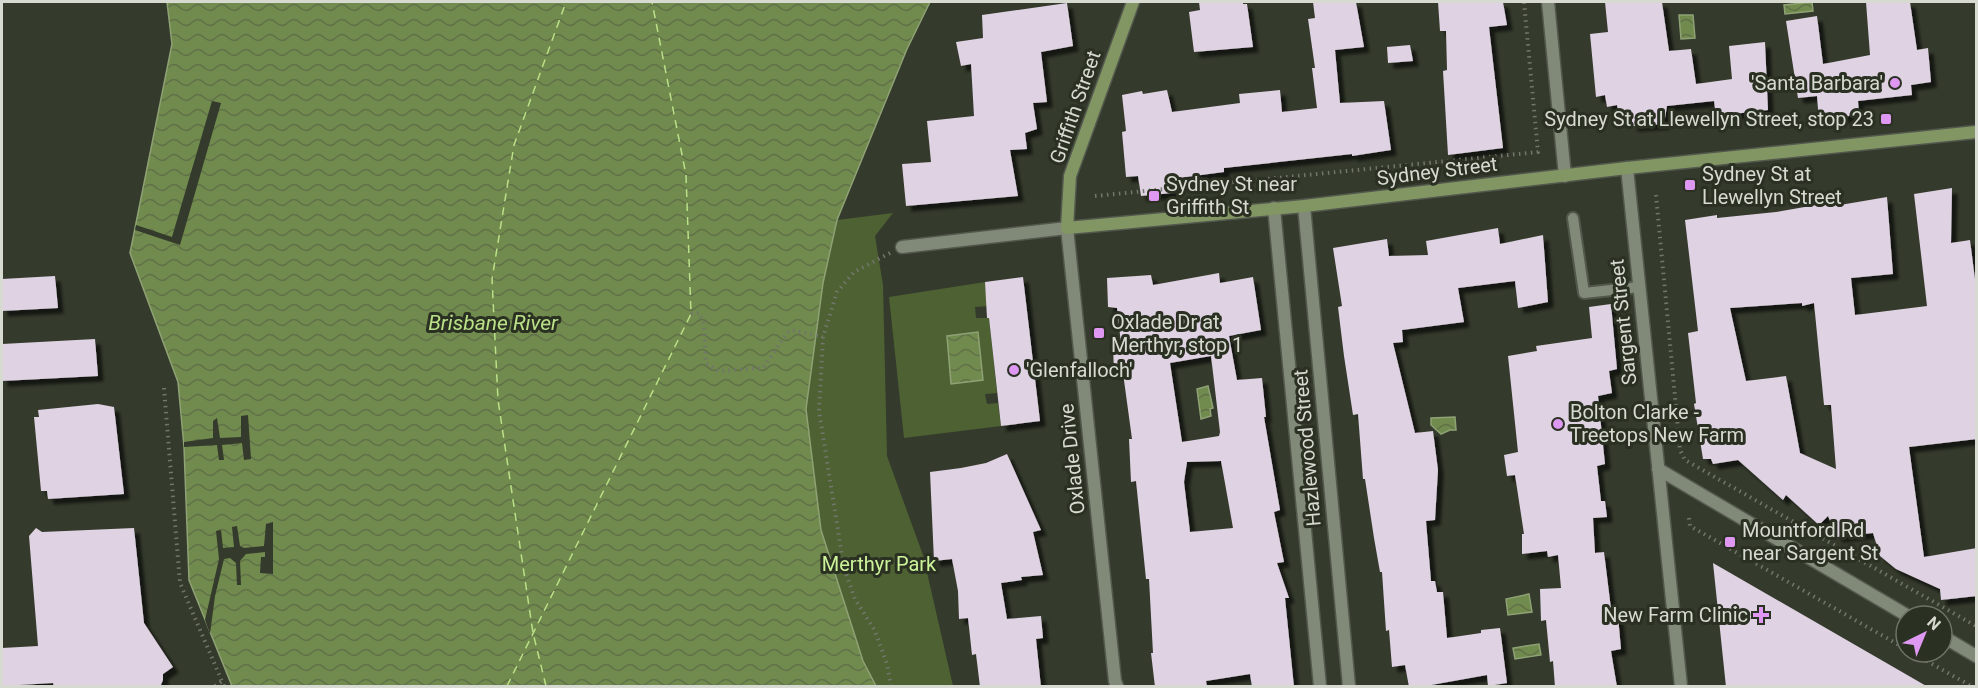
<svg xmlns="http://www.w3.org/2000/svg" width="1978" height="688" font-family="Roboto,sans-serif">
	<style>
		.green { fill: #4e6133 }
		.water { fill: url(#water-waves); stroke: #8fa275; stroke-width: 1.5 }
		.pier { fill: #343a2c }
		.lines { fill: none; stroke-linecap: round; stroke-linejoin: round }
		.ferry { stroke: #bbe188; stroke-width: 1.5; stroke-dasharray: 8 6; stroke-linecap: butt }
		.building { fill: #dfd2e2; fill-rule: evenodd; filter: url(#shadow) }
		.lane-casing { stroke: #53584d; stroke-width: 14 }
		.street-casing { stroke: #53584d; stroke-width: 15 }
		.secondary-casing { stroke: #53584d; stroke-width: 15 }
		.path { stroke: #72776b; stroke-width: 4; stroke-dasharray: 1.5 4.5; stroke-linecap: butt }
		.lane { stroke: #818978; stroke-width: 10 }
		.street { stroke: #818978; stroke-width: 12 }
		.secondary { stroke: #829664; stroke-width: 12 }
		.poi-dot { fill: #df98f1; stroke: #2a3022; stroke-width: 2 }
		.labels { text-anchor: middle; stroke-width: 6; stroke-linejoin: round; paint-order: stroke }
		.poi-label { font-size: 20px; fill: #d6dad1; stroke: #2a3022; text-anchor: start }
		.street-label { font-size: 20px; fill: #d6dad1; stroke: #2a3022 }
		.park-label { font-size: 20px; fill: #cdf39a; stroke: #2a3022 }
		.water-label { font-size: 21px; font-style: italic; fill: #bbe188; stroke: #2a3022 }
	</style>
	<defs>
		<pattern id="water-waves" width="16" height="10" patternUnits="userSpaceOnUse" patternTransform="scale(1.5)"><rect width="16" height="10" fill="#718a4d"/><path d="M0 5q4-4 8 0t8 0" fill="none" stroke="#607048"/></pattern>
		<filter id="shadow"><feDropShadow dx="5.5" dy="5.5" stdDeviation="1.5" flood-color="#0009"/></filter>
	</defs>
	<rect width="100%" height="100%" fill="#343a2c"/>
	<!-- green -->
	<path class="green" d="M893,213L875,236L883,285L887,456L923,555L953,686H876L863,661L821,530L806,409L823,283L837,220Z
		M985,282L986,294L991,306L975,307L976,318H989L997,393L985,394L987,404L998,403L1001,426L904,438L889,297Z"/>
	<!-- water -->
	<path class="water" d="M167,2H930L907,49L837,220L823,283L806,409L821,530L863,661L876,686H232L189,580L184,447L178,382L130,253L172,44Z
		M1812,2L1813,11L1785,14L1784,5Z
		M1679,15H1693L1695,38L1681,39Z
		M978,332L983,380L951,384L947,336Z
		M1208,386L1213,408L1210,409L1211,416L1201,419L1197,389Z
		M1455,417L1456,430H1450L1441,434L1431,425V418Z
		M1529,594L1532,612L1508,615L1506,599Z
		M1539,644L1541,655L1515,659L1513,648Z"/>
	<!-- pier -->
	<path class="pier" d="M212,101L221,103L180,245L135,230L136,225L172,237Z
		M248,415L251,459L244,460L242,443L222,445L224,460H219L217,445L184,447V442L213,438V421L217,418L220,438L241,437V416Z
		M273,522V574L260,573L261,557H265V552L246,554L240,561L241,585H237L236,563L230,558L224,559L215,596L210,634L205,620L219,559L216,531L221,530L223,548L234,547L232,527L237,526L240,546L244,548L264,546L266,524Z"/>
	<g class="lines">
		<!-- ferry -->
		<path class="ferry" d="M507,686L691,314L686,175L652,2
			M546,686L533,633L498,400L492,279L514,145L566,2"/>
	</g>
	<!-- building -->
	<path class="building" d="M1199,2H1243V4H1247L1253,47L1194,52L1189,12L1200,10Z
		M1313,2H1356L1364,47L1335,50L1340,103L1384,101L1391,150L1352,156V154L1224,168V172L1171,179L1172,193L1141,196L1138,176L1126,177L1122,132L1126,131L1122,95L1142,91L1143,94L1167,90L1172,112L1240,103L1239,94L1280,90L1282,112L1317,108L1312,68H1315L1308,19L1315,18Z
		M1438,2H1503L1507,25L1489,27L1503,148L1448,155L1443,71L1447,70L1446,31H1440Z
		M1605,2H1662L1669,51L1691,49L1696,84L1732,79L1729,46L1765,42L1768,110L1716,116L1714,101L1667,106L1664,124L1632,126V114L1619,115L1617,105L1607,107L1605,95L1596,97L1590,34L1608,32Z
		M1866,2H1910L1917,50L1928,48L1931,82L1911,85L1912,95L1858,101L1859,114L1819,122L1817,96L1798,98L1786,21L1817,16L1823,64L1870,55Z
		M1067,3L1073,46L1041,52L1047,102L1033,103L1037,129L1025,133L1027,149L1010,150L1018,196L906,206L902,164L931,162L927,121L974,116L971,64L961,66L956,42L983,38L982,15Z
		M1410,45L1413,61L1388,63L1387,47Z
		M1952,188L1951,243L1970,240L1977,295V439L1909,447L1924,557L1977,548V596L1941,600L1940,589L1896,569L1880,556L1873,533L1837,537L1828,516L1819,525L1786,495L1783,500L1738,460L1713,464L1711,459H1703L1694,404L1696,403L1688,333L1698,331L1685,220L1717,215V218L1776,212L1839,201L1840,205L1887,197L1893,274L1851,278L1855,315L1927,306L1914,194ZM1802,303V306L1814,303L1824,405H1831L1836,469L1800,453L1786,376L1746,381L1730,308Z
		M1498,228L1500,244L1543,235L1548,302L1518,308L1515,281L1458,288L1464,322L1402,330L1403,342L1393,343L1415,433L1433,431L1438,470L1435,520L1426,521L1431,581H1435L1437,592H1443L1447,638L1481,633V630L1500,628L1507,683L1488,686L1487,675L1420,687H1409L1405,665L1392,667L1389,630L1386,631L1382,572H1380L1374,538L1365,479H1363L1358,414L1353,415L1344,356L1338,307L1342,306L1333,248L1387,239L1389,256L1428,255L1426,241Z
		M1219,273L1220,283L1253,277L1261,330L1229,336L1237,380L1262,378L1266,417H1264L1280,510L1274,512L1284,562L1277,563L1289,598H1285L1294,687H1252L1250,674L1206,681L1207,687H1155L1151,653H1153L1149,579H1146L1136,481L1131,482L1129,439H1132L1123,373L1114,374L1113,344H1121L1117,308L1108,307L1107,278L1151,275L1153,285ZM1211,356L1220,432L1219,436L1182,442L1170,363ZM1221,461L1233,528L1190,532L1184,482L1187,462Z
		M55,276L58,308L2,311V279Z
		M1023,277L1040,421L1001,426L989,318H987L985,282Z
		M1611,304L1617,369L1609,371L1612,393L1598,396L1605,464L1597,466L1601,501H1605L1607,517L1593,518L1595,553L1604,552L1612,617L1618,616L1621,649L1611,651L1617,687H1555L1553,661L1550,662L1546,620L1541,621L1540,589L1561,588L1558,555L1548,557L1547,551L1522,554V534H1524L1515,475L1507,476L1504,455L1518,452L1508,356L1537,351L1536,346L1592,338L1589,307Z
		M95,339L98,376L2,381V344Z
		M98,404L114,407L124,494L48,499L47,491H41L34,417H39L38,410Z
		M1007,454L1041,530L1033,532L1043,575L1021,577L1022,580L1001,583L1007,619L1041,616L1043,638L1036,639L1041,687H980L976,654L972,655L968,618L959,619L958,591L952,559L934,561L930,472L961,468L986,463Z
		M36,528L42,532L134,528L144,623L173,667L163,674V680L160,687H54L53,683L2,686V648L38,646L29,536Z
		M1713,563L1928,687H1726Z"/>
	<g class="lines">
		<defs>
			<path id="lane" d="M1573,218L1584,293L1639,287"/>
			<path id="street" d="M1548,2L1565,176
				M1627,168L1681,686
				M1304,206L1349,686
				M1274,208L1320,686
				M902,247L1067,228L1115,681L1117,686
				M1658,469L1908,616
				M1942,636L1976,656"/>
			<path id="secondary" d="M1133,2L1070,176L1067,228L1304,206L1627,168L1976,132"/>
		</defs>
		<!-- lane casing -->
		<use href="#lane" class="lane-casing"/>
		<!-- street casing -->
		<use href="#street" class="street-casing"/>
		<!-- secondary casing -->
		<use href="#secondary" class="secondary-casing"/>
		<!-- path -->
		<path class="path" d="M1656,195L1680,450L1685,460L1976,626
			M1095,196L1538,152L1524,2
			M890,253L854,272L837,292L823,337L819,411L844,568L855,599L875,631L887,664L891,686
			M691,314L699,313L704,324L706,363L718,371L763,368L787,333L792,330L823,337
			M164,388L180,583L224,686
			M1689,518L1690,526L1906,649
			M1911,652L1971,686
			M215,686L222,681"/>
		<!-- lane -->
		<use href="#lane" class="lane"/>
		<!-- street -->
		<use href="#street" class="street"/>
		<!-- secondary -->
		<use href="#secondary" class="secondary"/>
	</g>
	<!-- markers -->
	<g class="poi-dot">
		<circle cx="1895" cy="83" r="6"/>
		<rect x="1880" y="113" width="12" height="12" rx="3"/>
		<rect x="1684" y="179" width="12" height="12" rx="3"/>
		<rect x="1148" y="190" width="12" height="12" rx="3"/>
		<rect x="1093" y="327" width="12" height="12" rx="3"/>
		<circle cx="1014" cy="370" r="6"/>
		<circle cx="1558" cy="424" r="6"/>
		<rect x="1724" y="536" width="12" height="12" rx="3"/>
		<path d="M1758 606h6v6h6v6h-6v6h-6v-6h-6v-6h6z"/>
	</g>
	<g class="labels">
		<!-- poi labels -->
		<g class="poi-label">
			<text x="1883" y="90" text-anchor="end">'Santa Barbara'</text>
			<text x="1874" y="126" text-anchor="end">Sydney St at Llewellyn Street, stop 23</text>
			<text x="1702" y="181">Sydney St at<tspan x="1702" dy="23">Llewellyn Street</tspan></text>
			<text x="1166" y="191">Sydney St near<tspan x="1166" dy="23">Griffith St</tspan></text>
			<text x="1111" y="329">Oxlade Dr at<tspan x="1111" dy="23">Merthyr, stop 1</tspan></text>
			<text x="1026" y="377">'Glenfalloch'</text>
			<text x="1570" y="419">Bolton Clarke -<tspan x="1570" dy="23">Treetops New Farm</tspan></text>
			<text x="1742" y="537">Mountford Rd<tspan x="1742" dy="23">near Sargent St</tspan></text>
			<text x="1748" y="622" text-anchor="end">New Farm Clinic</text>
		</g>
		<!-- street labels -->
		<g class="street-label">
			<text transform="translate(1075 107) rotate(-71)" y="7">Griffith Street</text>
			<text transform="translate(1437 171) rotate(-7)" y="7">Sydney Street</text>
			<text transform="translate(1623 322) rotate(-96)" y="7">Sargent Street</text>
			<text transform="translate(1307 448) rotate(-95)" y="7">Hazlewood Street</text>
			<text transform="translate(1072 459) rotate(-96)" y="7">Oxlade Drive</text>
		</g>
		<!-- park labels -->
		<g class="park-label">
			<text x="879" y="571">Merthyr Park</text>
		</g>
		<!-- water labels -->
		<g class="water-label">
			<text x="493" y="330">Brisbane River</text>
		</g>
	</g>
	<!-- border -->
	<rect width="1978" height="688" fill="none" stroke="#d6dad1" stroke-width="6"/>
	<!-- north arrow -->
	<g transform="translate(1924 634) rotate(43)"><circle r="28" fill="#2a3022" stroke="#6f7468" stroke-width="1.5"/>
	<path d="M0-4.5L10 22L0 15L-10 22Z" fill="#df98f1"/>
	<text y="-9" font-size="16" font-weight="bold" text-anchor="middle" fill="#d6dad1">N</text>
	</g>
</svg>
